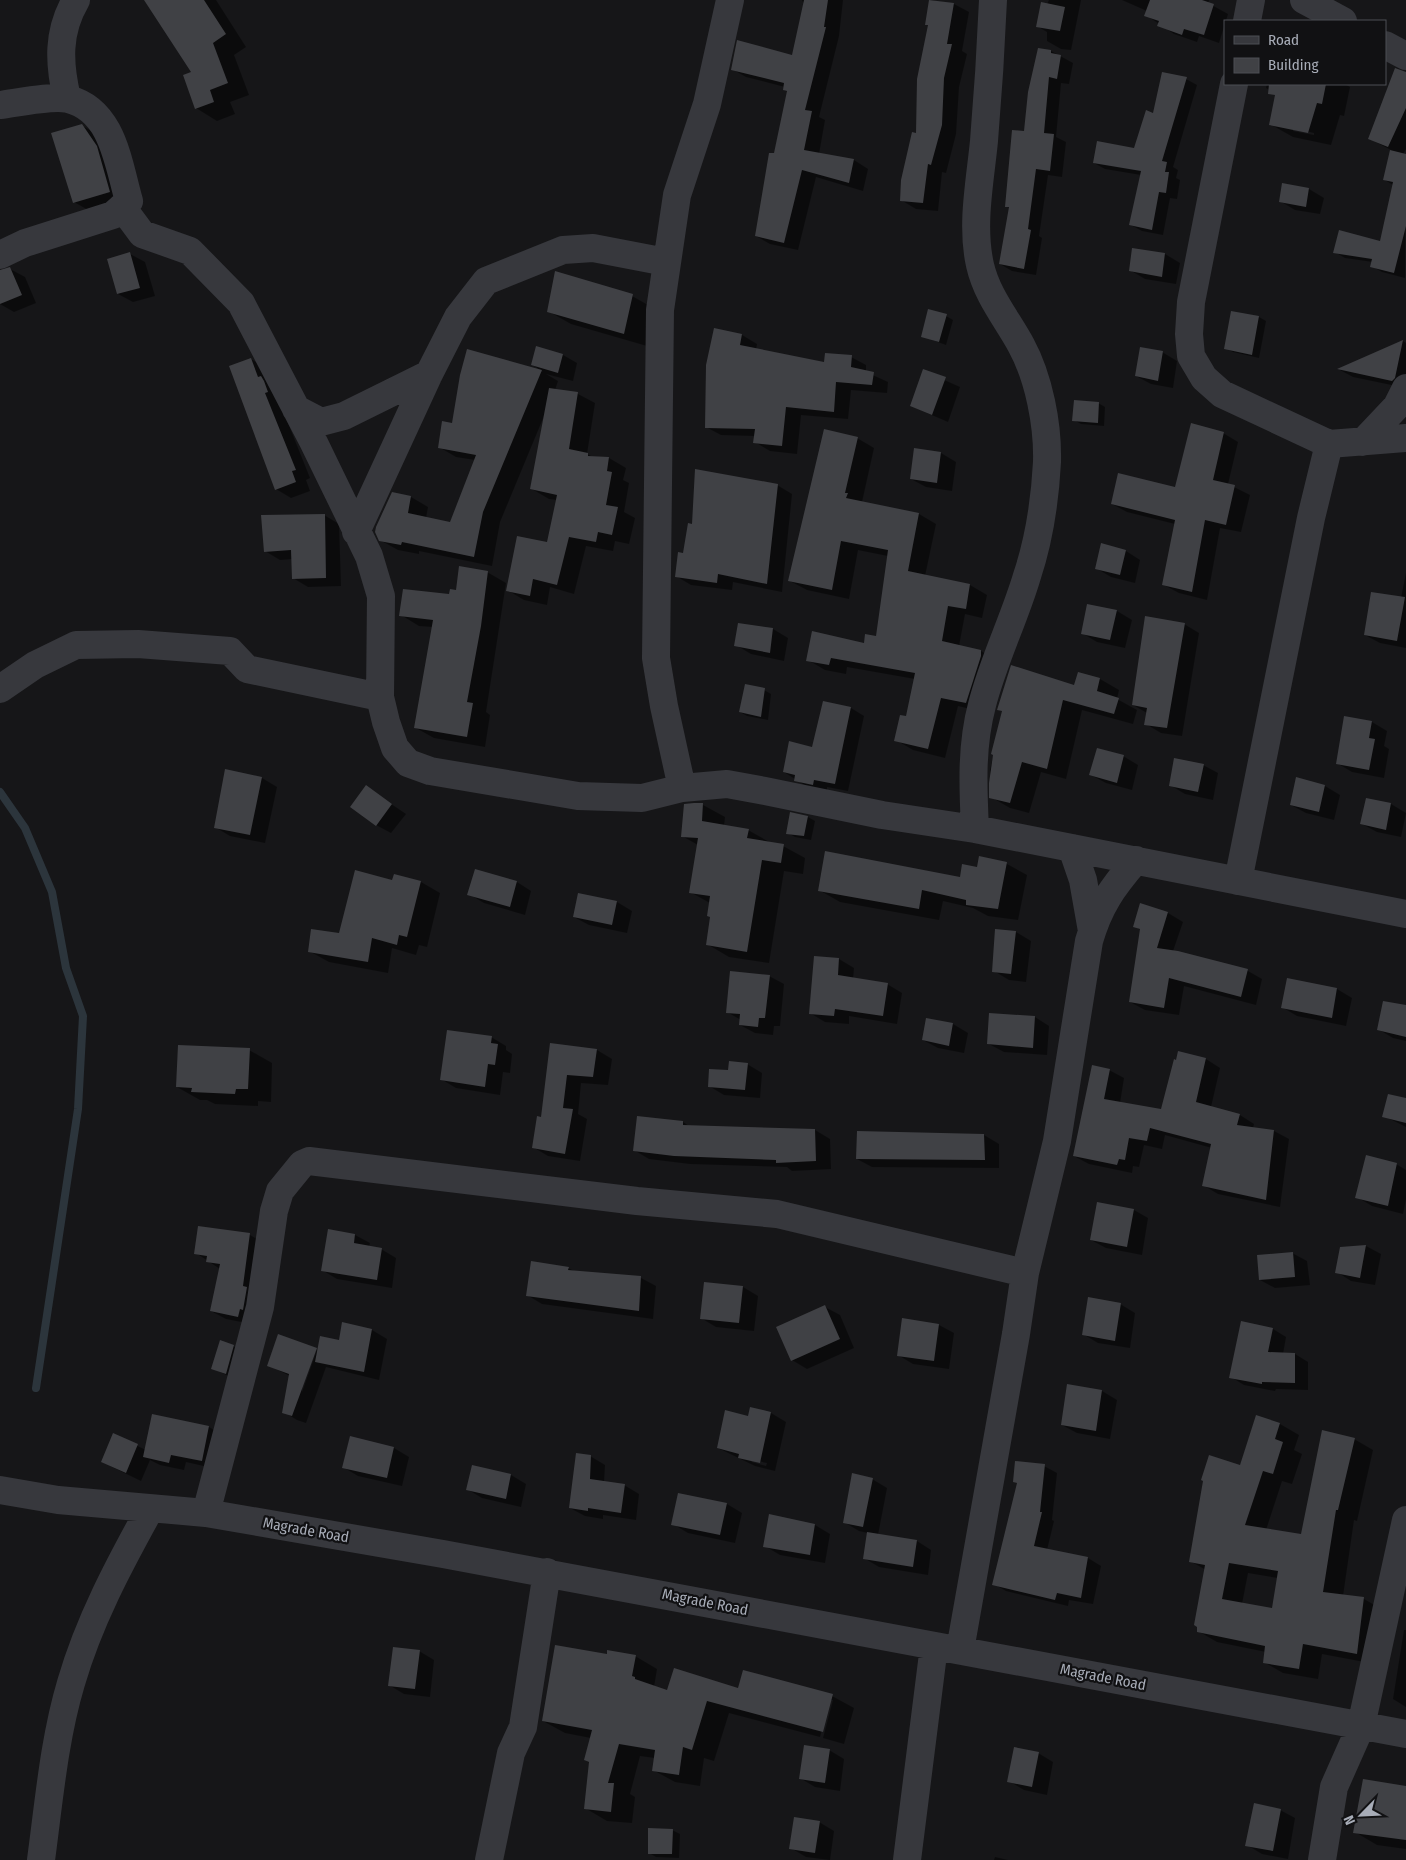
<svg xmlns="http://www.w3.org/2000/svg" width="1406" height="1860" font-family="'Fira Sans Condensed',sans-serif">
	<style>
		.shadow { fill: #0007; fill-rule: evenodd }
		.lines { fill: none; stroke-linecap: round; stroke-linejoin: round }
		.stream { stroke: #2c353c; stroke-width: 8 }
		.building { fill: #404145; fill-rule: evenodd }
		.minor { stroke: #37383d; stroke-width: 28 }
		.labels { text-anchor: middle; stroke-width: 4.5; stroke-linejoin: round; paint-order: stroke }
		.street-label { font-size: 15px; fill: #a8adb8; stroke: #111113 }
	</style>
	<rect width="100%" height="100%" fill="#161618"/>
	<!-- shadow -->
	<path class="shadow" d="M146,0H216L246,47L234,55L249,95L230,102L235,114L217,121L196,108L193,72Z
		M802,0H843L839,36L819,117L825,120L819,154L854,160L868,169L863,191L816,177L798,250L770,244L756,236L788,92L784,90L785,87L746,77L732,69L793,56L804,4Z
		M930,0L954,4L969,12L962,51L967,54L959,87L956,134L946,173L942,172L938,211L916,209L901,200L917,134L929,26L926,24Z
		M1049,0H1081L1071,50L1061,49L1047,41V32L1037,26Z
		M1122,0H1209L1208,3L1228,14L1219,43L1199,36L1197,42L1174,34L1146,15L1147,11Z
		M1051,51L1073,63L1069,84L1061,83L1056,137L1066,142L1062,177L1048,175L1039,236L1042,238L1036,275L1012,271L1000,264L1010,208L1006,206L1025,133Z
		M1186,79L1197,85L1173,167L1178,170L1176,178L1180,180L1177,199L1170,198L1163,235L1142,231L1131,225L1141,175L1105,169L1094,163L1135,149L1154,114Z
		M1267,84H1345L1350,87L1344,116L1340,115L1331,145L1293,137L1270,124L1276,94L1266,88ZM1293,128L1314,133V135L1293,131Z
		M1406,90V149L1403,154L1406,155L1405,278L1382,272L1372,266L1373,262L1345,258L1335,252L1381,242L1393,185L1385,180L1391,150L1370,139Z
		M81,125L104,138L132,205L97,215L74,202Z
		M1309,189L1324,198L1320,214L1295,210L1280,201Z
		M130,254L145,262L155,296L133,302L118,294Z
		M1165,254L1180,263L1176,284L1145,279L1130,270Z
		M10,269L25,277L36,303L14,312L0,304V272Z
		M632,296L655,309L647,346L571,324L548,311Z
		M946,316L953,320L946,345L922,336Z
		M1259,317L1266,321L1259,358L1233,352L1225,348Z
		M715,329L742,335L757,344L756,350L825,364L851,357L866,365V372L888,382L887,393L851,390L848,419L801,415L797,454L770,451L755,442V436L721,435L706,427Z
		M1403,341L1406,343V388L1353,377L1340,370Z
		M468,350L543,372L533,365L563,355L577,363L573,381L546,374L558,381L555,390L578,394L595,403L587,454L593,457L609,458L626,468L623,480L629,483L624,512L635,518L629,544L615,541L613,551L586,546L574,594L550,587L547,605L524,600L507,590L548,544L557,500L549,499L532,489L544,416L500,522L492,566L419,551V554L398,550L380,540L411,497L428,507L426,518L450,523L475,460L456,457L439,447L453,424Z
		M1162,352L1177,361L1173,388L1151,384L1136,376Z
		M251,359L266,368L310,478L306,480L310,491L291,498L276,489Z
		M924,371L960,387L948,422L911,406Z
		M1098,403L1105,407L1104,426L1081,424L1074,420Z
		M1223,433L1238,442L1228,484L1250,495L1241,532L1220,528L1207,600L1179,593L1164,585L1175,524L1127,512L1112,504L1176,488Z
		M857,438L874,448L862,502L919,514L936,524L925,576L970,585L987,595L982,618L965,614L959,646L981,651L998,661L983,712L958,706L945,758L913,750L896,740L907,718L915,679L847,667L846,674L825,670L808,660L865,644L877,637L888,556L858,550L849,599L807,590L790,581Z
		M915,449L941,453L956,462L952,491L926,487L911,479Z
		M777,485L792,494L782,592L733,582L732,590L691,585L676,576L694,525Z
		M324,515L339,524L341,586L308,587L293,578V559L280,560L265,551Z
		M1126,551L1140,560L1135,583L1111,577L1096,568Z
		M487,572L506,583L486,712L490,715L485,747L434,738L416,728L433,627L419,626L401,615L450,596Z
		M1406,573V648L1380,643L1365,635L1401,598Z
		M1088,606L1117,611L1132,620L1125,648L1097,642L1082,633Z
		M1184,624L1199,633L1182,736L1161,733L1146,724L1147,713L1133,705Z
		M773,629L788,638L784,661L751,654L736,645Z
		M1100,679L1119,690L1117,699L1137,710L1133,724L1082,710L1066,779L1041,772L1029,813L1010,808L991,797L990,770L1003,712L998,709Z
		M764,690L771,694L768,720L747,716L740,712Z
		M823,703L851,708L864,716L848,791L827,787V792L809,788L784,772L813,749Z
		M1345,717L1372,722L1387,731L1384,746L1389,749L1384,778L1352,772L1337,763Z
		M1123,756L1138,765L1132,790L1106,783L1091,775Z
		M1203,765L1218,773L1213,800L1185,794L1170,785Z
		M262,778L277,787L265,843L230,836L215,827Z
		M1325,786L1340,795L1334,820L1306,813L1291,805Z
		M366,787L406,814L391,833L376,825Z
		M1367,799L1391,804L1406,813L1401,837L1377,832L1362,824Z
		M685,805H703L725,817L724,826L748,830L771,843L783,846L805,858L803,874L784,871L769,963L729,957L707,944L711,918L710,903L690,892L698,845L682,836Z
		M808,817L815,821L811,840L795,837L788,833Z
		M1007,864L1027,875L1018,920L988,916L973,908L943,901L939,920L840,902L819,890L961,878L978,868Z
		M395,875L421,882L440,893L427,947L419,945L416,955L392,948L388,973L329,962L309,951L340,935L393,881Z
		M517,882L531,891L525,915L484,903L469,894Z
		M579,894L617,902L632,911L627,933L589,925L574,917Z
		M1141,905L1168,913L1183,922L1173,951L1248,971L1262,979L1256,1005L1184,986L1179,1015L1145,1010L1130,1002L1141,930L1134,926Z
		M1016,932L1031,941L1026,982L1009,980L994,971Z
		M839,959L854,968L853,979L887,984L902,993L897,1024L849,1016V1024L825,1022L810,1013Z
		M769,976L784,984L780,1026H774L773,1035L755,1033L740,1025L741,1020L727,1012Z
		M1288,979L1337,989L1352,998L1346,1026L1297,1016L1282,1007Z
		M1406,1007V1041L1393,1038L1378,1029Z
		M1035,1017L1049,1026L1047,1055L1004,1052L989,1044Z
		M953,1024L968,1033L964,1053L938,1048L923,1040Z
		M491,1037L506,1046V1050L512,1054L510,1073L503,1072L500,1095L456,1088L441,1079Z
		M551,1044L597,1050L612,1059L608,1085L581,1083L578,1114L587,1119L580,1161L548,1156L533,1147L542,1118Z
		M249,1050L272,1063L271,1102L258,1101V1106L215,1104L207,1100H200L177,1087Z
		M1206,1059L1220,1068L1211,1107L1240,1115L1254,1124L1253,1128L1274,1131L1289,1139L1280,1207L1218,1194L1203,1185L1212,1148L1165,1135L1162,1149L1144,1145L1139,1167L1133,1166L1132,1173L1089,1164L1074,1156L1109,1070L1124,1078L1120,1103L1162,1111Z
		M747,1064L762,1073L760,1098L724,1095L709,1086L729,1072Z
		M1406,1100V1127L1384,1116Z
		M683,1122L689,1126L815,1130L830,1139L831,1169L792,1171L787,1167L690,1164L649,1159L634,1150Z
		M858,1132L984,1135L999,1144V1168L872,1167L857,1159Z
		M1396,1164L1406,1170V1199L1403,1214L1372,1206L1357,1197Z
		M1134,1210L1148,1218L1142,1255L1106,1248L1091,1240Z
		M199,1228L250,1235L264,1243L252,1324L226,1319L211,1311L220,1269L196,1253Z
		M355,1235L370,1243L369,1247L381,1249L396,1258L392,1288L337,1279L322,1270Z
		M1366,1246L1381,1254L1375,1285L1351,1281L1337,1272Z
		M1292,1253L1307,1261L1310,1285L1275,1288L1260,1280Z
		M568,1268L576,1272L641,1278L656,1286L653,1319L542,1304L527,1295Z
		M743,1287L758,1296L754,1331L716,1327L701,1318Z
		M1120,1304L1135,1313L1130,1348L1098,1343L1083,1334Z
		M825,1307L840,1315L854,1348L807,1369L792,1360Z
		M1242,1322L1273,1329L1286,1337L1283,1354H1295L1308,1362V1390L1276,1389L1275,1391L1244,1385L1231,1377Z
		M343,1324L372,1330L387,1339L379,1380L326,1367L306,1423L297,1420L284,1412L290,1376L268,1365L279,1336L302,1386V1392L317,1350L340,1342Z
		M939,1325L954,1333L949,1369L913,1364L898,1355Z
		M233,1346L248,1355L241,1382L212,1368Z
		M1102,1391L1117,1400L1110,1439L1077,1433L1062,1425Z
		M751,1409L771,1413L786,1422L775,1471L755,1466L718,1448L749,1417ZM749,1459L767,1463L766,1466L752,1462Z
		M1256,1416L1280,1424L1299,1435L1294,1450L1302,1454L1292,1484L1282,1481L1266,1530L1302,1536L1354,1439L1373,1450L1357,1521L1354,1520L1343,1596L1364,1599L1383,1610L1375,1664L1322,1654L1318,1679L1283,1673L1264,1662L1266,1652L1217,1642L1198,1631L1206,1570L1190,1561L1240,1466ZM1248,1573L1278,1578L1273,1610L1242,1604Z
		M209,1427L224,1436L217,1469L186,1462L184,1470L160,1465L150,1460L141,1481L102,1462L114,1435L146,1450Z
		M350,1438L394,1448L409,1457L402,1486L358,1476L343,1467Z
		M590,1456L605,1465L604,1482L624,1485L639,1494L636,1520L603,1515V1519L585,1516L570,1508Z
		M473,1466L511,1475L526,1484L521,1507L482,1498L467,1489Z
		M1044,1466L1057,1473L1052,1520L1054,1521L1047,1550L1088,1558L1101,1566L1093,1604L1069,1600L1068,1606L1006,1591L994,1584L1018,1484L1015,1482Z
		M872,1479L887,1488L878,1535L917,1541L931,1550L928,1575L879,1567L864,1558L868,1533L859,1531L844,1522Z
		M727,1504L742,1513L735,1543L688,1533L673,1524Z
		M770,1515L815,1525L830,1534L825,1563L780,1555L765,1546Z
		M1404,1630H1406V1707L1393,1699Z
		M419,1651L434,1660L430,1697L404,1694L389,1685Z
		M608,1655L635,1656L657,1669L654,1687L668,1691L739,1689L832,1696L854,1708L844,1744L823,1738L833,1700H830L820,1737L729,1713L714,1761L704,1758L700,1786L675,1782L653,1770L655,1758L640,1756L630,1794L635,1797L632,1823L607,1821L585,1808L590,1763L585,1760L591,1738L565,1733L543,1721Z
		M829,1750L844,1759L840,1791L815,1787L800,1778Z
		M1038,1753L1053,1762L1047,1795L1024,1790L1009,1781Z
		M1406,1788V1849L1377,1845L1355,1832Z
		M1280,1810L1295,1818L1288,1859L1262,1854L1247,1845Z
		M819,1822L834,1831L830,1860L806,1857L791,1848Z
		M672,1830L680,1834L679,1858L656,1857L649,1853Z
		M995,1857L1008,1860H994Z"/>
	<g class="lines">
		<!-- stream -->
		<path class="stream" d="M0,792L25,828L52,892L66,968L83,1016L78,1109L36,1388"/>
	</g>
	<!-- building -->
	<path class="building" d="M144,0H204L226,34L213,43L228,83L210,90L214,102L195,109L183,75L191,72Z
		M804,0H828L824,27H826L805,110L812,111L804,150L854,159L849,183L802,170L784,243L755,236L769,153H774L787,91L783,90L784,83L731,70L737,40L792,55Z
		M929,0L954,3L947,44H952L944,78L942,125L931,165L928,164L923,203L900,201L901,180L912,132L916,133L917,79L928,25H925Z
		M1150,0H1202L1214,4L1204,35L1184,29L1182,35L1157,26L1159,21L1144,16Z
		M1041,2L1065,7L1060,31L1036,27Z
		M1038,48L1051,50V53L1061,55L1057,79L1049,77L1044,133L1054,134L1050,171L1036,169L1028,229L1031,230L1024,269L999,264L1009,207H1005L1012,130L1024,131L1028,92Z
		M1395,68L1406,72V108L1388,147L1368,139Z
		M1162,72L1187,77L1162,161L1167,162L1165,172H1169L1166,193L1159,192L1152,230L1129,225L1141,171L1093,163L1097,141L1134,148L1146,110L1153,113Z
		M1269,84H1326L1322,104L1317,103L1308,133L1269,125L1275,95L1268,94Z
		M82,124L97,146L110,192L73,203L51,133Z
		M1390,150L1406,154V226L1394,273L1370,267L1372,259L1333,253L1339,230L1380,241L1393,182L1383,180Z
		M1282,183L1309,188L1306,207L1279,202Z
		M1132,248L1165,253L1162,277L1129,271Z
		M130,252L140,288L117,294L107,259Z
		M10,267L22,295L0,304V270Z
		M555,271L633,294L624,334L547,312Z
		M928,309L947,314L939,342L921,337Z
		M1231,311L1259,316L1252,355L1224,349Z
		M714,328L742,334L740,345L824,362L825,353L852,355L851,367L874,372L872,385L836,382L834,412L786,407L782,446L753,443L755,429L705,428L706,365Z
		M1403,340L1395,378L1392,381L1337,369Z
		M536,346L563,354L558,373L531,365Z
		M1140,347L1163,351L1158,381L1135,376Z
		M467,349L542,370L483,512L474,557L402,542L401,545L379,541L375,532L376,527L392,492L411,496L408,513L450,522L476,455L438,448L442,421L452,423L460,375Z
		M251,358L258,377L261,376L264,381L268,392L265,393L296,470L292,471L296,482L275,490L229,366Z
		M923,369L946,377L932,415L910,406Z
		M549,388L578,392L569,449L588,453V456L609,457L607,471L612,472L606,505L618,507L612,535L598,532L596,542L569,537L557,585L533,579L530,596L506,591L517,536L547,542L557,495L530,489Z
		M1074,400L1099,402L1098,423L1072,421Z
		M1191,423L1224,432L1213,480L1235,485L1226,525L1205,520L1192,592L1162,585L1175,520L1111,504L1118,473L1175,487Z
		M824,429L858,437L845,493H848L846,498L919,513L908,571L970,584L966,609L948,606L942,641L981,650V656L966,703L941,698L928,749L894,741L900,715L906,716L915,673L831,658L829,665L806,661L812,631L864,643L865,634L876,636L888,550L841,541L832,590L788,581Z
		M914,448L941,452L937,483L910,479Z
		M695,469L778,484L767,584L718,574L717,583L675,577L678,552L683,553L688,523L692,524Z
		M325,514L326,578L292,579L291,550L264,552L261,515Z
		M1101,543L1126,550L1120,575L1095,569Z
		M459,566L488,571L481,626L467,702L473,703L467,737L414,728L433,620L399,616L403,589L449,594L450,589L456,590Z
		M1371,592L1405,597L1397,641L1364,635Z
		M1087,604L1117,610L1110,640L1081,634Z
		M1145,616L1185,623L1167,728L1144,725L1147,708L1132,705Z
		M738,623L773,628L770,653L734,646Z
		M1011,665L1074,685L1078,672L1100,678L1097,691L1119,698L1114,714L1063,700L1047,769L1022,762L1010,803L989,798V783L993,755L991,754L1002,711L997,710Z
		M745,684L765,688L761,717L739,712Z
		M823,701L851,707L835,784L814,780L813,785L794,781L795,775L783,772L789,741L812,747Z
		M1344,716L1372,721L1369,738L1375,739L1369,770L1336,764Z
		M1097,748L1124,755L1117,783L1089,775Z
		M1174,758L1204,764L1198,792L1169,786Z
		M225,769L262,777L250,835L214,828Z
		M1296,777L1325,785L1319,812L1290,805Z
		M366,785L392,804L376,826L350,807Z
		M1366,798L1391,803L1386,830L1360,824Z
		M694,803H703L702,821L749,829L747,838L784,844L781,863L762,860L747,952L706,945L710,917L707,916L710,896L689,893L698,838L681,837L684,804Z
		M790,812L808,816L804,836L786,834Z
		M825,851L960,877L962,864L977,867L979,856L1007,862L998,909L966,905V900L922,890L919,909L818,891Z
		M475,869L517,881L510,907L467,895Z
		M355,870L392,880L394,874L421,881L407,937L399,935L397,945L372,938L368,962L308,952L311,929L339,933Z
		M578,893L617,901L612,925L573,917Z
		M1140,903L1168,912L1157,948L1178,951L1248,969L1241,997L1169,978L1164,1008L1129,1002L1140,929L1133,927Z
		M995,929L1016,931L1011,974L992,972Z
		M814,956L839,958L838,975L888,983L883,1016L835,1009L834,1016L809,1014Z
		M730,971L770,975L765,1018H759L758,1027L739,1025L740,1014L726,1013Z
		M1287,978L1337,988L1332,1018L1281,1008Z
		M1383,1001L1406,1005V1037L1377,1030Z
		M989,1013L1035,1016L1033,1048L987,1044Z
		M926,1018L953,1023L949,1046L922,1040Z
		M447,1030L492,1036L491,1043L498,1044L495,1065L488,1064L485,1087L440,1080Z
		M550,1043L597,1049L593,1077L567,1075L563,1108L573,1109L565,1154L532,1148L537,1116L541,1117Z
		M178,1045L250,1048L248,1089H236L235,1094L191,1092L192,1088L176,1087Z
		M1178,1051L1206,1058L1196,1102L1240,1114L1237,1125L1274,1130L1266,1200L1202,1186L1211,1144L1150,1128L1147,1141L1129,1138L1125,1160L1119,1159L1117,1165L1073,1156L1092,1065L1110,1069L1104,1099L1161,1109L1174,1059L1176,1060Z
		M729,1061L748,1063L745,1090L708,1087L709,1069L728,1070Z
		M1388,1094L1406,1098V1123L1382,1117Z
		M637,1116L683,1121V1125L815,1129L816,1161L776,1163V1160L674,1156L633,1151Z
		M857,1131L984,1134L985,1160L856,1159Z
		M1366,1155L1397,1163L1388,1206L1355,1198Z
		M1097,1202L1134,1209L1127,1247L1090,1240Z
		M198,1226L250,1233L243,1286L247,1287L243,1310L240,1309L238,1317L210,1311L220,1264L206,1262L207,1256L194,1254Z
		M328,1229L355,1234L354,1243L382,1248L377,1280L321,1271Z
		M1366,1245L1360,1278L1335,1273L1340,1247Z
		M1293,1252L1295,1277L1259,1280L1257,1255Z
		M531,1261L569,1267L568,1270L641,1276L639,1311L526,1296Z
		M704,1282L743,1286L739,1323L700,1319Z
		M1088,1297L1121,1303L1115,1341L1082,1335Z
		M825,1305L840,1339L791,1361L776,1327Z
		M902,1318L939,1324L934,1361L897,1356Z
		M1241,1321L1273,1328L1268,1352L1295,1353V1383L1262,1382V1384L1229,1378Z
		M342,1322L372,1329L364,1372L315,1362L320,1336L339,1340Z
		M278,1334L317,1348L292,1416L282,1413L289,1374L267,1366Z
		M220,1340L234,1345L226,1374L211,1369Z
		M1067,1384L1102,1390L1096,1431L1061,1425Z
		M750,1407L771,1412L760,1463L738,1458L739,1454L717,1448L725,1410L748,1416Z
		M152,1414L209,1426L202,1461L171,1455L169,1463L143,1457Z
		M1256,1415L1280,1423L1275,1439L1283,1442L1273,1474L1263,1471L1245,1525L1301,1534L1322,1430L1355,1438L1338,1510H1336L1323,1592L1364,1597L1357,1654L1303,1644L1299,1669L1263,1663L1265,1646L1197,1632V1627L1194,1625L1205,1565L1189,1562L1203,1481L1201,1480L1209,1455L1240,1465ZM1229,1563L1278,1571L1272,1608L1222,1599Z
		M113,1433L138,1444L126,1473L101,1462Z
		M350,1436L394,1447L387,1478L342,1468Z
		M576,1453L591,1455L590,1479L625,1484L621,1513L588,1508V1511L569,1508Z
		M1015,1461L1045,1464L1040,1512H1042L1034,1546L1088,1557L1081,1598L1057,1593L1055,1600L992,1585L1017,1483L1013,1482Z
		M472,1465L511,1474L506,1499L466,1490Z
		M852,1473L873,1478L863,1527L843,1523Z
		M678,1493L727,1503L720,1535L671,1525Z
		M769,1514L815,1524L810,1555L763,1547Z
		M867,1532L917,1540L913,1567L863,1559Z
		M555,1645L607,1654V1650L636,1655L632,1676L635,1677V1679L667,1690L674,1668L738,1688L743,1670L833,1694L823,1732L707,1701L692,1750L683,1747L679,1775L652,1771L655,1750L619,1744L608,1783H614L611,1812L584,1809L589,1762L584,1760L592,1730L542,1721Z
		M393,1647L420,1650L415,1689L388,1686Z
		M804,1745L830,1749L825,1783L799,1779Z
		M1014,1747L1039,1752L1032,1787L1007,1782Z
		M1363,1779L1406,1786V1840L1353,1833Z
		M1254,1803L1281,1809L1273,1851L1245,1846Z
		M794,1817L820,1821L815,1853L789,1849Z
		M648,1828L673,1829L672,1854H648Z"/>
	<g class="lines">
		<!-- minor -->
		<path class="minor" d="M730,0L707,104L677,195L660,310L656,658L664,706L682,788L727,784L765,791L882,815L975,829L1406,914
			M1304,0L1343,21
			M1247,21L1251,0
			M1385,45L1406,56
			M1234,84L1191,302L1189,334L1191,356L1204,378L1222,394L1329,444L1311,518L1238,881
			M67,98C59,64 57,32 76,0
			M0,105C16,103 54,95 68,99C113,110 118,163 129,201L113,215L25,243L0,255
			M122,207L142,234L190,251L241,303L314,443L369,556L381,596L380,697L386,722L395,748L408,763L430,771L578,796L642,798L682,788
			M296,409L321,422L344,416L429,374
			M1363,442L1397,406L1406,388
			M1329,444L1406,438
			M356,532L429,374L458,317L486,281L563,250L593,248L666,262
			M0,689L35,665L76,645L138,644L230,651L247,669L380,697
			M975,829C973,788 971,746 982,705C993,661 1014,620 1027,576C1039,540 1045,500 1047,462C1048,425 1039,378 1021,345C1007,319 987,296 980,265C971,225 980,182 984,141C988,94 991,47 993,0
			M1072,848L1083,880L1092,931
			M0,1490L58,1500L206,1513L443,1554L1406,1734
			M206,1513L260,1307L274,1211L280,1191L302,1164L309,1161L637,1201L777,1214L1025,1273
			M960,1650L1016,1334L1025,1273L1057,1141L1089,941C1099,906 1112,888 1136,860
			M41,1860C49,1801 54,1740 71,1683C89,1621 119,1565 150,1509
			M489,1860L511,1753L523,1727L547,1572
			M907,1860L934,1646
			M1322,1860L1334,1787L1361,1726L1406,1520"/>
	</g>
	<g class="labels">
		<!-- street labels -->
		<g class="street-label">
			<text transform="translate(306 1530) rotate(10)" y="5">Magrade Road</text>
			<text transform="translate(705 1602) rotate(11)" y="5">Magrade Road</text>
			<text transform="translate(1103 1677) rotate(11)" y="5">Magrade Road</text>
		</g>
	</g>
	<!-- legend -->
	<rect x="1224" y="20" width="162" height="65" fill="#111113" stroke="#4d4f55"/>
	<rect x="1234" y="36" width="25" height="8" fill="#37383d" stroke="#4d4f55"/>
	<text x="1268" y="45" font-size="15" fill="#a8adb8">Road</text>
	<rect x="1234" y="58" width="25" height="15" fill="#404145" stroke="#4d4f55"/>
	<text x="1268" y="70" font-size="15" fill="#a8adb8">Building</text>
	<!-- north arrow -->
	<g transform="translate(1361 1815) rotate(246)" stroke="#111113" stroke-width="4" paint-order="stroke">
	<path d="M0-4L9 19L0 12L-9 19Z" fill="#a8adb8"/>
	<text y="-8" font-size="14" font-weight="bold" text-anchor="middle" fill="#a8adb8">N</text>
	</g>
</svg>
